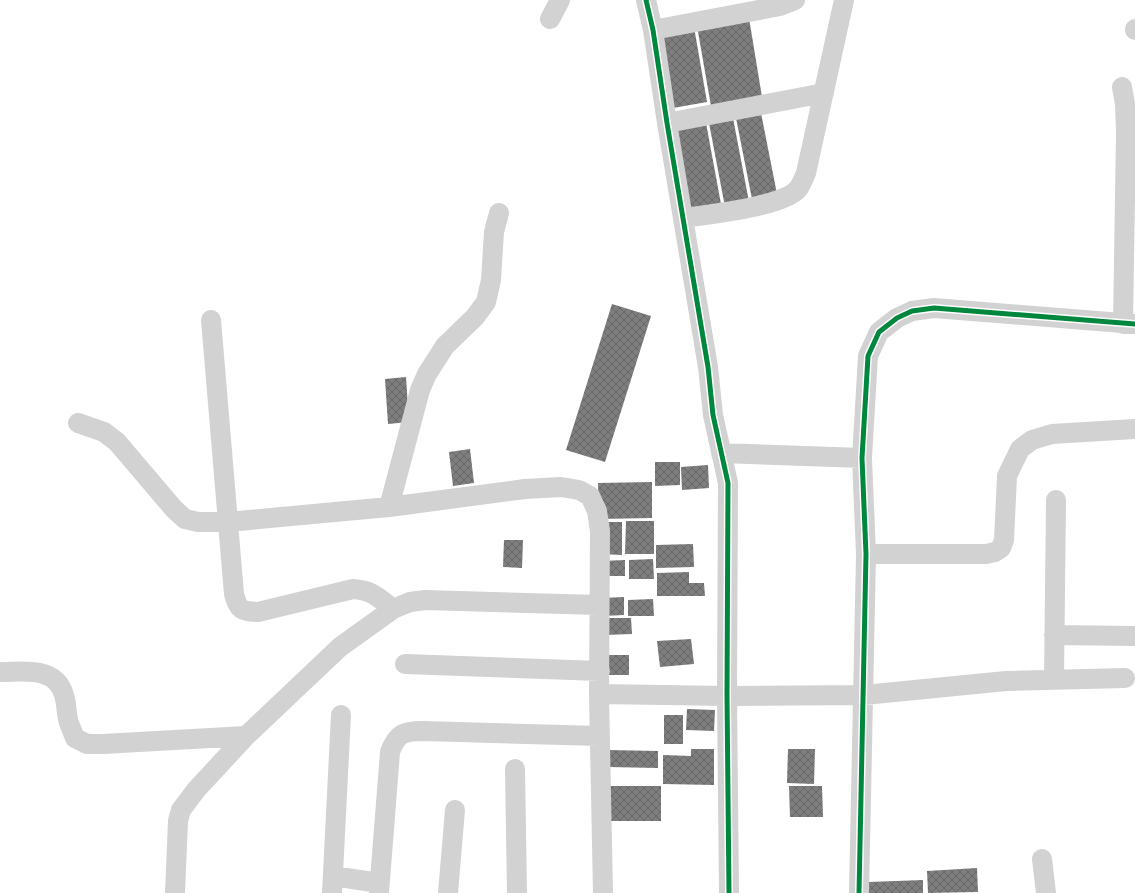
<svg xmlns="http://www.w3.org/2000/svg" width="1135" height="893" font-family="Commissioner,sans-serif">
	<style>
		.building { fill: url(#building-cross-hatch) }
		.lines { fill: none; stroke-linecap: round; stroke-linejoin: round }
		.street { stroke: #d2d2d2; stroke-width: 20 }
		.cycleway-casing { stroke: #fff; stroke-width: 8 }
		.cycleway { stroke: #00873e; stroke-width: 5 }
	</style>
	<defs>
		<pattern id="building-cross-hatch" width="8" height="8" patternUnits="userSpaceOnUse"><rect width="8" height="8" fill="#7e7e7e"/><path d="M0 0l8 8M0 8l8-8" fill="none" stroke="#686868"/></pattern>
	</defs>
	<rect width="100%" height="100%" fill="#fff"/>
	<!-- building -->
	<path class="building" d="M749,18L762,97L711,106L697,26Z
		M694,27L707,102L673,108L660,33Z
		M761,113L777,194L752,199L736,118Z
		M733,118L749,202L725,207L709,123Z
		M706,123L721,204L688,210L673,128Z
		M612,304L651,316L605,462L566,450Z
		M406,377L409,422L388,424L385,379Z
		M470,449L474,483L453,486L449,452Z
		M655,462H680V485L655,486Z
		M708,465L709,488L682,490L681,467Z
		M652,482V518L599,519L598,483Z
		M626,521H654V554H625Z
		M602,522H622V555L601,554Z
		M504,540H523L522,568L503,567Z
		M693,544L694,567L656,568V545Z
		M653,559L654,579H629V560Z
		M625,560V576H601V561Z
		M689,572V583H704L705,596H657V573Z
		M624,597V615L603,616L602,598Z
		M653,599L654,616H628V600Z
		M603,618H631L632,634L604,635Z
		M691,639L694,664L660,667L657,641Z
		M602,655H629V675H602Z
		M687,709L715,710L714,731L686,730Z
		M664,715H683V744H664Z
		M691,749H714V785L663,784V755L691,756Z
		M788,749H815L814,784L787,783Z
		M608,750L658,751V768L608,767Z
		M605,786H661V821H606Z
		M789,786H822L823,817H790Z
		M977,868L978,892L928,893L927,871Z
		M923,880V893H869V882Z"/>
	<g class="lines">
		<!-- street -->
		<path class="street" d="M646,0L653,30L667,123L708,367L713,415L728,483L727,696L729,893
			M550,19L560,0
			M1135,29V30
			M653,30L780,6L795,0
			M1122,87L1125,104L1126,132L1123,324
			M667,123L824,93
			M684,218C709,214 782,207 798,189C801,185 804,178 806,173L844,0
			M211,320L234,594C239,611 241,611 258,612L353,589C372,590 379,598 393,609
			M78,423L104,432L117,442L174,509L185,519L198,522H228L389,507L420,390L427,374L445,346L475,317L486,302L491,280L494,232L499,213
			M721,453L862,458
			M389,507L525,489L561,487L579,490L590,496L597,511L600,531L599,694L603,893
			M866,554H986L995,552L1001,548L1004,540L1007,476L1020,449L1032,440L1052,434L1135,429
			M1054,635L1135,636
			M405,664L600,671
			M0,672C24,672 56,666 64,695C67,704 66,714 69,723C71,728 73,733 75,738L87,744H103L246,736
			M1054,680L1056,500
			M599,694L727,696L864,695L1006,681L1125,678
			M515,769L517,893
			M1042,859L1046,893
			M333,876L379,883
			M175,893L178,821L181,810L196,790L246,736L340,647L393,609L410,602L425,600L599,605
			M332,893L341,715
			M379,893L390,752C397,733 404,731 423,731L600,736
			M448,893L455,810
			M859,893L866,554L862,458L868,356L879,332L897,318L912,311L934,308L1135,324"/>
		<defs>
			<path id="cycleway" d="M646,0L653,30L667,123L708,367L713,415L728,483L727,696L729,893
				M859,893L866,554L862,458L868,356L879,332L897,318L912,311L934,308L1135,324"/>
		</defs>
		<!-- cycleway casing -->
		<use href="#cycleway" class="cycleway-casing"/>
		<!-- cycleway -->
		<use href="#cycleway" class="cycleway"/>
	</g>
</svg>
